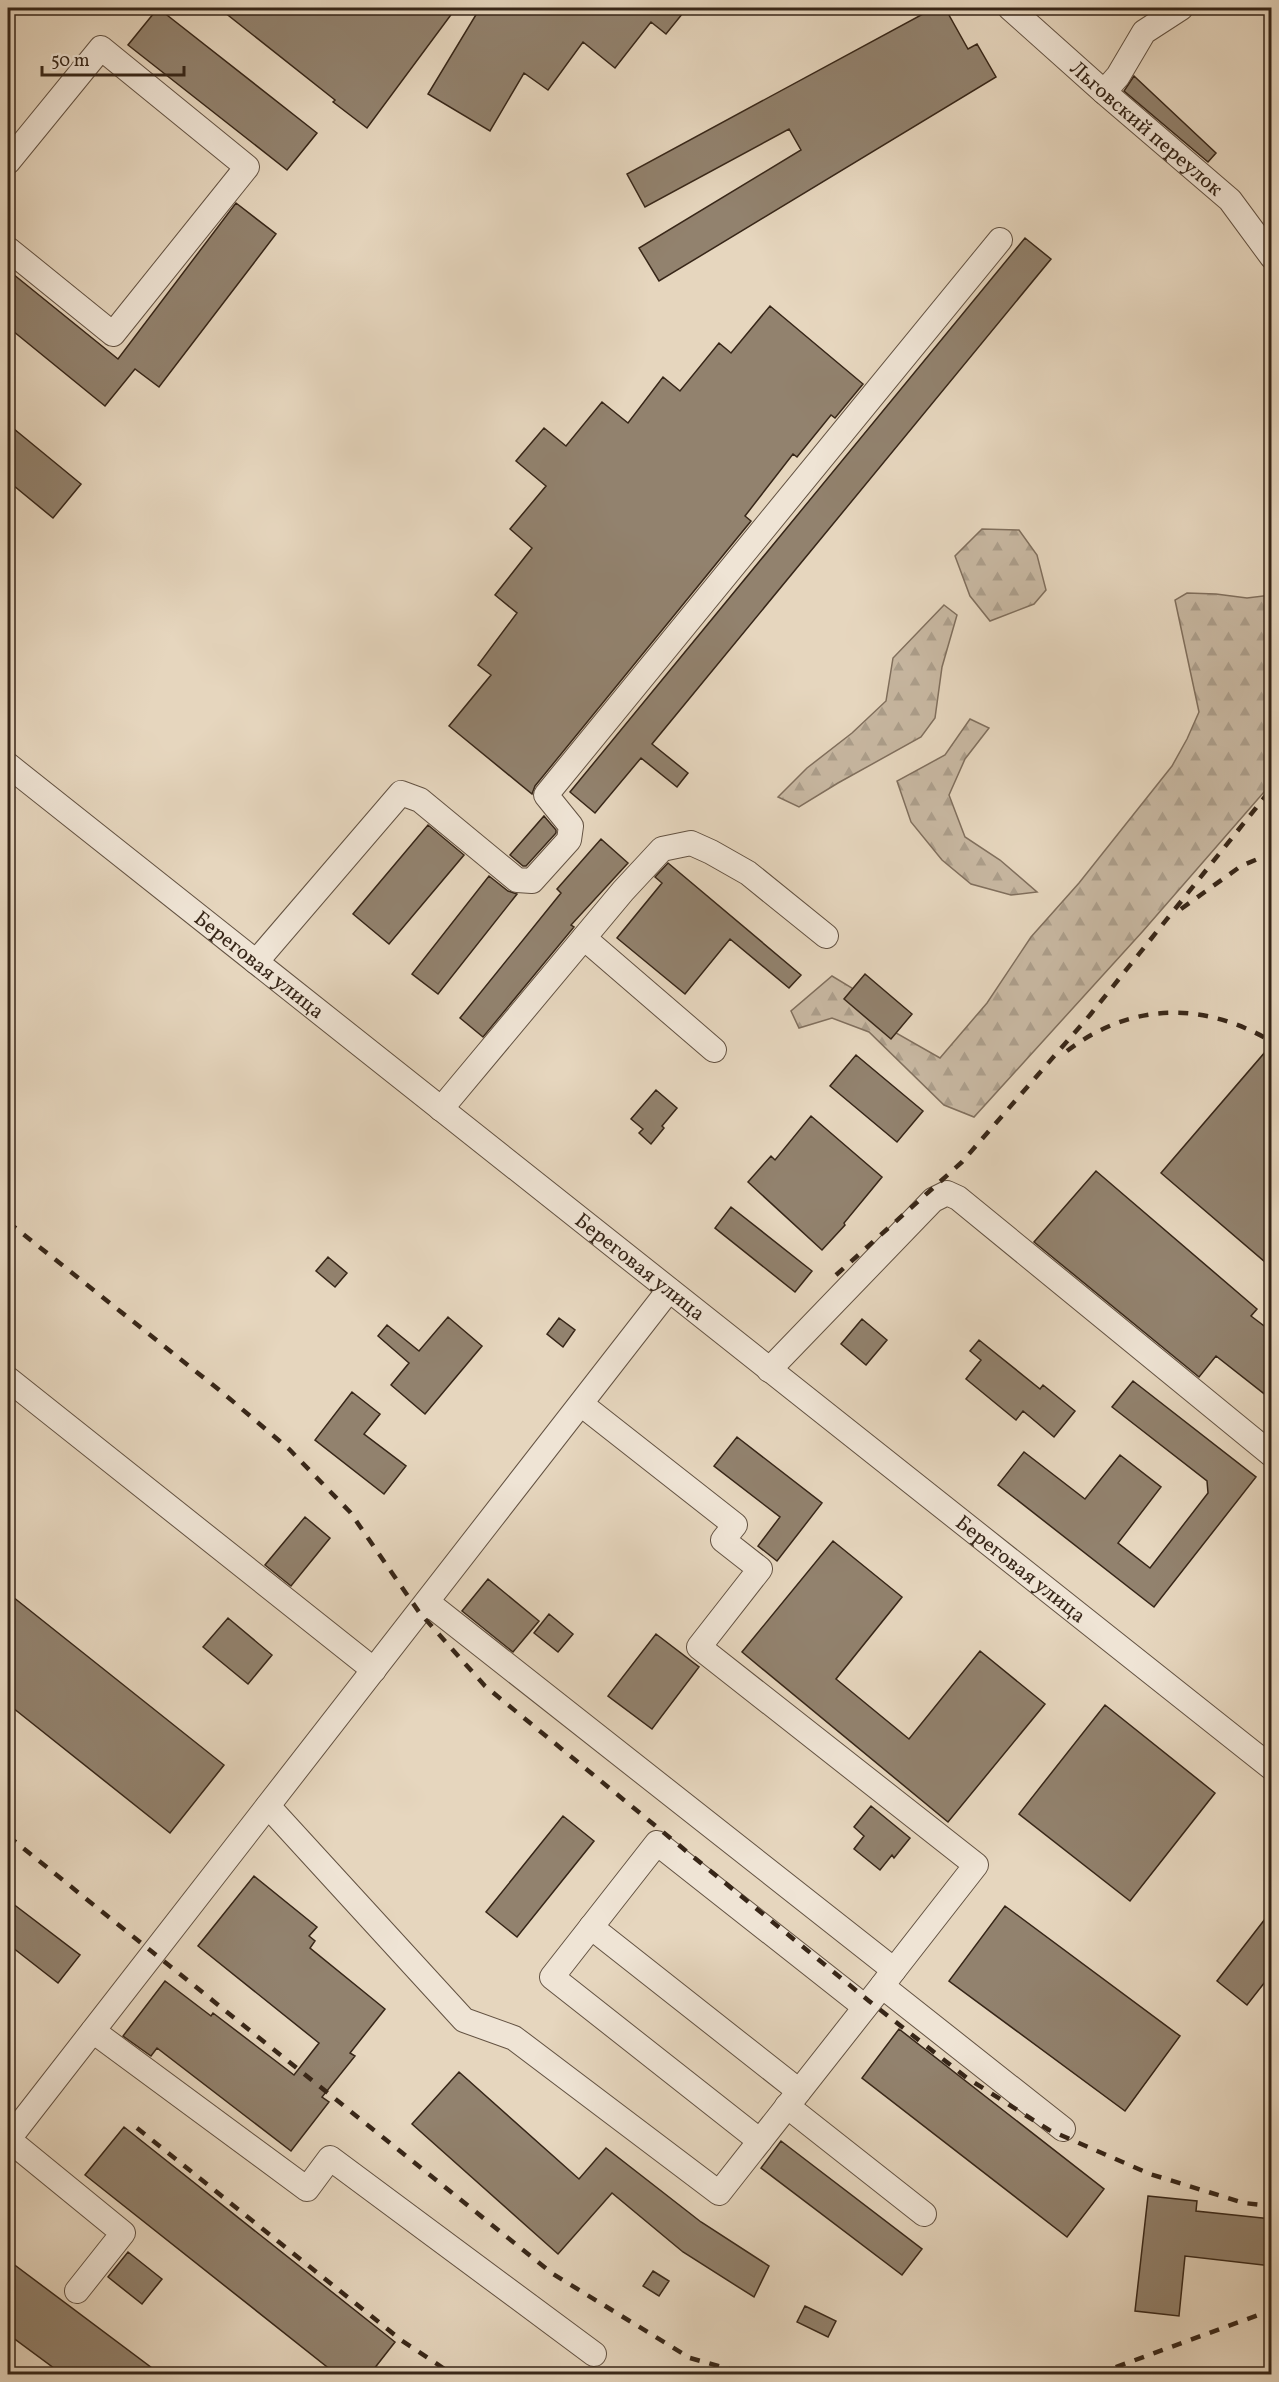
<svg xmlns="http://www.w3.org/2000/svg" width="1279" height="2382" font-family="Vollkorn,serif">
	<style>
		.forest { fill: url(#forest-firs); stroke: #806f5d; stroke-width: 1.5 }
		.building { fill: #92826e; stroke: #372618; stroke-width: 1.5 }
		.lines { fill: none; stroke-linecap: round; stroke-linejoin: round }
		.minor-casing { stroke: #635242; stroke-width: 26 }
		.minor { stroke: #efe4d5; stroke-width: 24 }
		.rail { stroke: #372618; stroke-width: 4.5; stroke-dasharray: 10 10; stroke-linecap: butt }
		.labels { text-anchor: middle; stroke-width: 5; stroke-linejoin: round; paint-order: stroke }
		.street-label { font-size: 21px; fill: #372618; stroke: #efe4d5 }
	</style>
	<defs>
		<pattern id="forest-firs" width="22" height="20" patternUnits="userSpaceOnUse" patternTransform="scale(1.5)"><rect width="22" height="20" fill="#c8b8a2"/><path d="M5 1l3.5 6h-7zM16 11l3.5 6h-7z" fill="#ac9e8b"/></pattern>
	</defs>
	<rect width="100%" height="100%" fill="#e6d6be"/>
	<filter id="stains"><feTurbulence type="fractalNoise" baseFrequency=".00333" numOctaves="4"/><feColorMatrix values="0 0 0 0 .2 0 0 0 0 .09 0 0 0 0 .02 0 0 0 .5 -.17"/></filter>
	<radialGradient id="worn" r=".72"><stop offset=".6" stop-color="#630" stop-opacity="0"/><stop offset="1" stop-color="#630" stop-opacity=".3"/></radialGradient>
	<!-- forest -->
	<path class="forest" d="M982,529L1019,530L1037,555L1046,590L1034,604L990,621L970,596L955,556Z
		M1187,593L1216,594L1247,598L1271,595V784L1143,931L974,1117L944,1105L869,1032L832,1018L799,1028L791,1011L832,976L852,988L882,1025L940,1058L987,1003L1031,937L1079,883L1172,766L1187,739L1199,712L1175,600Z
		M944,605L957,615L942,667L935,718L921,737L838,783L799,807L778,797L807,768L852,733L886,701L893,658Z
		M970,719L989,728L965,759L949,795L965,837L1000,860L1037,892L1011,895L971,884L942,860L911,822L897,781L945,755Z"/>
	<!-- building -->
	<path class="building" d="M158,8L317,133L287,170L128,45Z
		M219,8H456L367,128L333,102L335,100Z
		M480,8H687L666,34L651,22L615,68L583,42L548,90L524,73L490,131L428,94Z
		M934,8H945L968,49L977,44L996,77L659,281L639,248L801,150L789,129L645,207L627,174Z
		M1134,76L1216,153L1208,162L1124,91Z
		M236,203L276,234L159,387L135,369L105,406L8,327V270L118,359Z
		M1025,238L1051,259L652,744L688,773L677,787L641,758L595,813L570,792Z
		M770,306L863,384L835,418L831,415L797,457L793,454L745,516L751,521L535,786L532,794L449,726L491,675L478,665L517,613L495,595L532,548L510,529L546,486L516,461L544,428L566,446L602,402L628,423L663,377L680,391L719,343L731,353Z
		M8,424L81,484L53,518L8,481Z
		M544,816L556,830V833L526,866H523L510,855Z
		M428,825L464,855L389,944L353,914Z
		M601,839L628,863L571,925L574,927L483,1037L460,1018L561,893L557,889Z
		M668,863L801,975L789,988L730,939L685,994L617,938L662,883L655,877Z
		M489,876L508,891L517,894L438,994L412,974Z
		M865,974L912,1014L891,1039L844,999Z
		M1272,1044V1268L1161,1173Z
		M856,1055L923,1111L897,1142L830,1086Z
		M656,1090L677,1108L662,1126L664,1128L651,1144L639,1133L643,1129L631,1119Z
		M811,1116L882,1177L844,1223L845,1225L822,1250L748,1182L771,1156L775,1160Z
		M1096,1171L1257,1309L1251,1316L1272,1332V1400L1216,1356L1199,1377L1034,1242Z
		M731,1207L812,1271L795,1292L715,1228Z
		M328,1257L347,1273L335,1287L316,1271Z
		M448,1317L482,1346L425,1414L391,1385L409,1363L378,1336L387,1325L419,1351Z
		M559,1318L575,1330L563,1347L547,1334Z
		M862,1319L887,1340L866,1365L841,1344Z
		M979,1340L1040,1389L1043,1385L1075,1411L1054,1437L1023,1411L1016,1420L966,1379L981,1360L970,1351Z
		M1133,1381L1256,1477L1154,1607L998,1485L1024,1452L1085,1499L1120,1455L1161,1487L1118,1543L1150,1568L1208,1493L1207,1481L1112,1407Z
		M352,1392L380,1414L364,1434L406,1466L384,1494L315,1440Z
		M737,1437L822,1503L777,1561L758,1546L780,1517L714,1466Z
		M305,1517L330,1538L291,1586L265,1565Z
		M833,1541L902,1597L836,1679L909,1739L980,1651L1045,1704L948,1822L742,1652Z
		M488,1579L539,1621L513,1652L462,1611Z
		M8,1593L224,1765L170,1833L8,1704Z
		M549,1614L573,1634L558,1652L534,1633Z
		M228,1618L272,1655L248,1684L203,1647Z
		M656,1634L699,1667L652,1729L608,1696Z
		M1105,1705L1215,1793L1130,1901L1019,1814Z
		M871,1806L910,1838L894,1858L892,1855L880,1870L854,1849L864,1836L854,1827Z
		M563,1816L594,1841L517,1937L486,1912Z
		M254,1876L317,1927L309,1936L315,1941L310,1948L385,2009L350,2053L355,2056L322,2097L329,2102L291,2151L157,2048L151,2056L123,2036L165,1981L211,2016L213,2013L294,2075L319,2043L198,1946Z
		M8,1900L80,1955L58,1983L8,1944Z
		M1005,1906L1180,2036L1125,2111L949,1981Z
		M1272,1910V1973L1247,2005L1217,1981Z
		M899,2029L1104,2189L1067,2237L862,2078Z
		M459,2072L579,2179L606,2148L701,2222L769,2266L754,2297L683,2252L612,2193L558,2254L412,2124Z
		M124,2127L395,2342L370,2374H336L85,2175Z
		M781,2141L922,2249L902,2275L761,2168Z
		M1148,2196L1197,2201L1196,2211L1272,2219V2266L1185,2256L1179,2316L1135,2311Z
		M128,2252L162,2279L142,2304L108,2277Z
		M8,2260L160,2374H62L8,2334Z
		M653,2271L669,2281L659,2296L643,2286Z
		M805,2306L836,2321L828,2337L797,2322Z"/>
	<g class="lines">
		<defs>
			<g id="minor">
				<path id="s1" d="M1010,8L1104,92L1230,200L1272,257"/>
				<path d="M1104,92L1118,76L1144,32L1181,8"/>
				<path d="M8,162L101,48L247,167L113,334L8,249"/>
				<path id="s2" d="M8,765L1272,1768"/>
				<path d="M584,938L714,1050"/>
				<path d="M256,962L401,793L420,800L517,880L532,881L569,840L571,826L546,795L1000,240"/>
				<path d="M441,1109L623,891L662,849L691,843L711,852L748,873L826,936"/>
				<path d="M769,1370L933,1200L947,1193L958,1198L1272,1455"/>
				<path d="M8,1379L374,1670"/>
				<path d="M581,1404L735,1525L723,1540L760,1569L699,1647L976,1865L894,1970"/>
				<path d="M268,1806L464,2020L514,2038L719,2193L882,1986L894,1970L427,1602"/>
				<path d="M591,1927L799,2091"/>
				<path d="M882,1986L1063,2129"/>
				<path d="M93,2031L307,2189L330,2158L594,2354"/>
				<path d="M787,2106L924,2214"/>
				<path d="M8,2139L123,2233L77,2291"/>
				<path d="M8,2140L669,1290"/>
				<path d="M760,2141L552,1977L657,1843L865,2007"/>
			</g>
		</defs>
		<!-- minor casing -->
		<use href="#minor" class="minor-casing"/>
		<!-- minor -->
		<use href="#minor" class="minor"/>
		<!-- rail -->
		<path class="rail" d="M1181,909L1241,866L1272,853
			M1067,1051C1130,1003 1201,1001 1269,1040
			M8,1222L223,1393L289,1449L350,1512L419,1612L485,1686L869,2001L967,2078L1049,2130L1150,2174L1244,2203L1272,2206
			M836,1275L962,1162L1090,1015L1272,788
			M8,1836L553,2274L690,2358L747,2374
			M137,2128L401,2340L452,2374
			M1097,2374L1272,2310
			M1271,2374H1272"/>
	</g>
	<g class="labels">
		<!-- street labels -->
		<g class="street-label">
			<text dy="7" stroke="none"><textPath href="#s1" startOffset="182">Льговский переулок</textPath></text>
			<text dy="7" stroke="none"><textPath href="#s2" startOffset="321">Береговая улица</textPath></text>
			<text dy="7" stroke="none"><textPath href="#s2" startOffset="807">Береговая улица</textPath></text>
			<text dy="7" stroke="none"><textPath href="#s2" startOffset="1293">Береговая улица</textPath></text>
		</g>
	</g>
	<!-- margin -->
	<rect width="1279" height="2382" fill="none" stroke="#e6d6be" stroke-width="30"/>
	<rect x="9" y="9" width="1261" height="2364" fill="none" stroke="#372618" stroke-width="3"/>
	<rect x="15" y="15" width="1249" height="2352" fill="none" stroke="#372618" stroke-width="1.5"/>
	<!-- scale -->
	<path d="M42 66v9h142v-9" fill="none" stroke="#372618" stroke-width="3"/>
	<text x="51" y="66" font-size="18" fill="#372618" stroke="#efe4d5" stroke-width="4.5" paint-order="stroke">50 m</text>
	<rect width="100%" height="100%" filter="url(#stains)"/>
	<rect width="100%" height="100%" fill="url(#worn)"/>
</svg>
